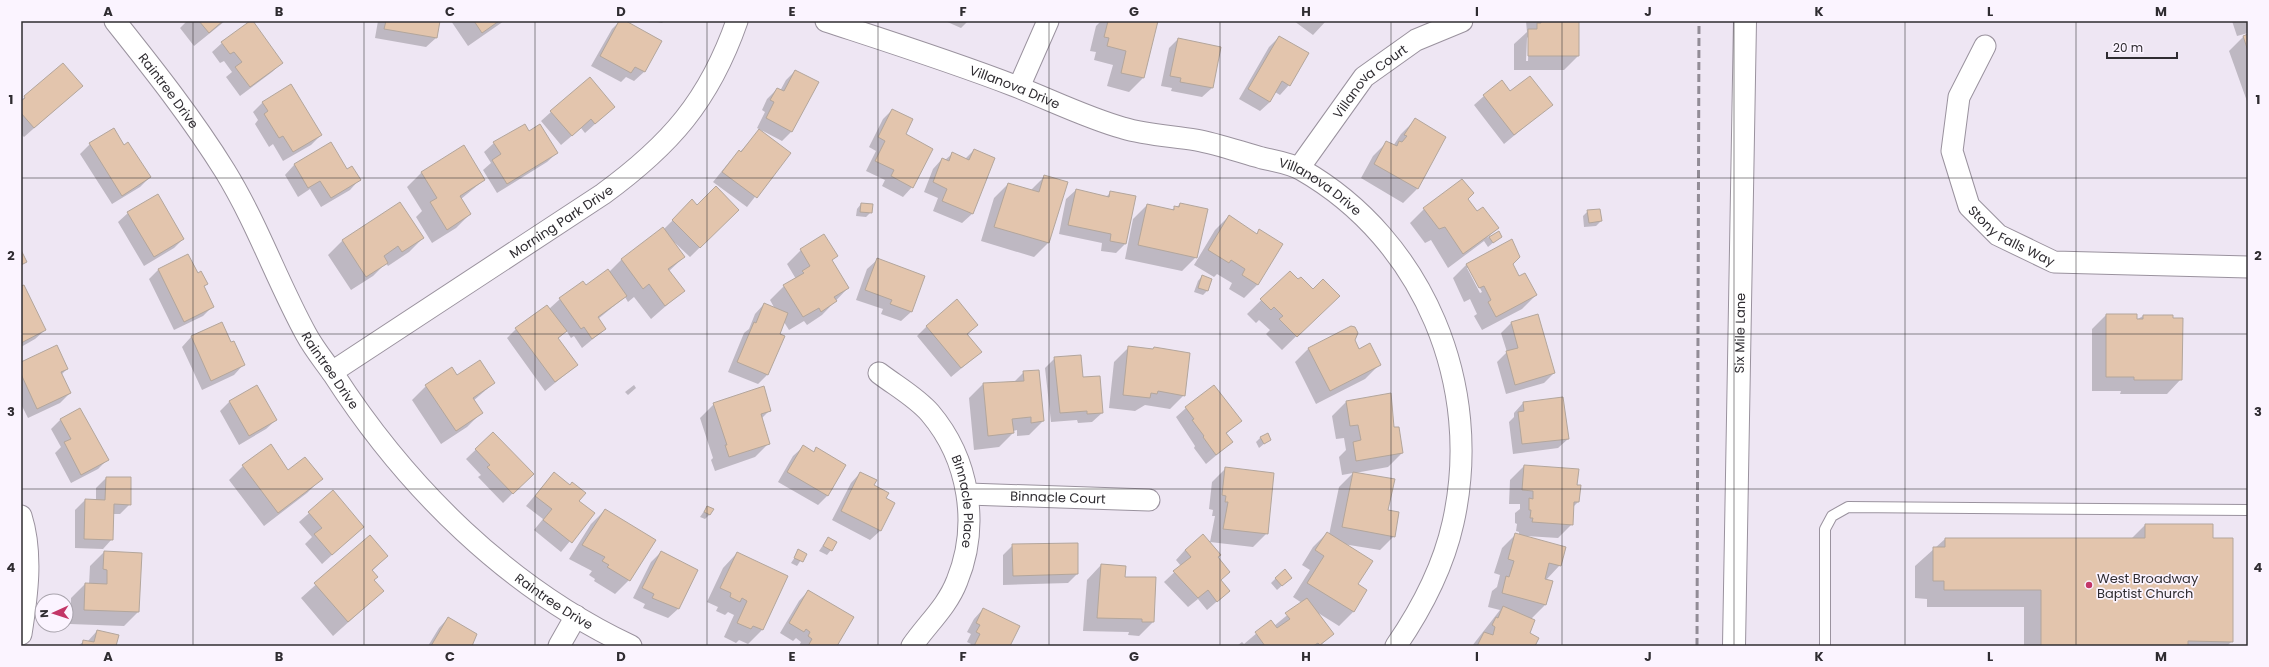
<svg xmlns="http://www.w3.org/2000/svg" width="2269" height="667" font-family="Poppins,sans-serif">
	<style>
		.shadow { fill: #0003; fill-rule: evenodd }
		.building { fill: #e3c5ad; stroke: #b3a69c }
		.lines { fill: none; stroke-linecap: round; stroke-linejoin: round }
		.lane-casing { stroke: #9a929e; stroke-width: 12 }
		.street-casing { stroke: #9a929e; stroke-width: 23 }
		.secondary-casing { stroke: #9a929e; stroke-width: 24 }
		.lane { stroke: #fff; stroke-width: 10 }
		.street { stroke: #fff; stroke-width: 21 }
		.secondary { stroke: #fff; stroke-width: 22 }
		.rail { stroke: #928c96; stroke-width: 3; stroke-dasharray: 8 4; stroke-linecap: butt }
		.grid { fill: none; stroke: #2f2c31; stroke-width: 1; stroke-opacity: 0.55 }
		.poi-dot { fill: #c33667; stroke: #fbf4ff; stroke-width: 1.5 }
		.labels { text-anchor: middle; stroke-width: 3.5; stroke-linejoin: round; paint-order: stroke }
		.street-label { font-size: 13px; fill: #2f2c31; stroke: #fbf4ff }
		.poi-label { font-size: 13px; fill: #2f2c31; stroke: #fbf4ff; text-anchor: start }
		.neatline { fill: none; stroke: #2f2c31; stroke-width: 1.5 }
		.grid-label { font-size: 13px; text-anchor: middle; font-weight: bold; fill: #2f2c31 }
	</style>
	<rect width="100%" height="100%" fill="#eee6f3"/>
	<!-- shadow -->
	<path class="shadow" d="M187,21H225L194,46L180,28Z
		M378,21H439L436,38L426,47L375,38Z
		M451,21H504L468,46Z
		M620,21H624L661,41L644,72L634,81L626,77L621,82L591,66L612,29Z
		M652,21H664L662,23Z
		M945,21H968L961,28Z
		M1101,21H1157L1143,78L1129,92L1107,86L1113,65L1094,60L1096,52L1090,51L1096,26Z
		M1294,21H1326L1313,35Z
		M1526,21H1578V56L1564,70H1514V44L1527,32ZM1529,36L1528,61H1526L1527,38Z
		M2232,21H2248V33L2237,36Z
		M2248,35V104L2229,51L2243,37Z
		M1279,37L1289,85L1280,95L1275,92L1270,102L1260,111L1239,99L1269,47Z
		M1178,39L1212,88L1202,97L1171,91L1172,88L1161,86L1169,48Z
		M222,43L281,63L272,72L240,96L226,77L232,72L224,61L220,63L212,52Z
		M795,71L791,132L782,141L757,128L765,112L762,110L767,99L777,89L780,91L786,80Z
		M82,86L24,137L21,134V100L25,97Z
		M1510,92L1551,105L1504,144L1474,105L1484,96Z
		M263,102L321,135L311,145L283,161L273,144L269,147L255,124L258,120L253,112Z
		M614,107L585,133L581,128L561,145L541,121L551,112Z
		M892,110L905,134L912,187L903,197L882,186L885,180L866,171L876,151L869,147L883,119Z
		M1415,120L1417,189L1403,203L1361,178L1373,156L1387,142L1393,146L1401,134Z
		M113,129L124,146L150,177L140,187L112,204L80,154L90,144Z
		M759,131L789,153L747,207L713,182L730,161L740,152Z
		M529,133L557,153L547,162L497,193L483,170L491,163L484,152L494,143Z
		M330,143L347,171L359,180L350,190L321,207L310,189L298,197L285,175L294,165Z
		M463,147L484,180L461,199L470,214L456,228L432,243L416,217L422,211L407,187L421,173Z
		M974,150L972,214L962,223L933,211L938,198L924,192L933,169L942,159L945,160L952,154L965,159Z
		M1045,176L1066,183L1048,243L1034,257L981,241L994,198L1008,184L1030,191Z
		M1462,180L1467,199L1477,212L1497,228L1487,238L1498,232L1501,236L1488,247L1484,241L1448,268L1431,240L1425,243L1410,223L1424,209Z
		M1076,190L1106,197L1111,192L1125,244L1116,253L1101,251L1102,243L1059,234L1066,199Z
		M692,201L697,206L738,210L690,257L672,240L684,257L669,271L683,291L651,319L634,297L628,302L625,297L598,319L605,329L582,348L574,336L571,338L566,330L558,339L577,365L545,391L507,338L516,329L549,309L560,299L585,287L609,272L621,260L664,229Z
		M861,204L871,212L866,217L856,216L857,209Z
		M1181,204L1196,257L1182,271L1125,259L1133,219L1147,205L1171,210Z
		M1588,211L1601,221L1596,226L1584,227L1583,216Z
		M128,213L183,239L174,248L144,266L118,222Z
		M1229,216L1255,235L1260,231L1258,284L1244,298L1229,289L1232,283L1217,274L1214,277L1194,265L1215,230Z
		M423,238L409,252L388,266L386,263L373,276L351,290L328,255L342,241Z
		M801,250L836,256L831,261L848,288L822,315L807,325L804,321L789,330L784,322L767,375L758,384L728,372L744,333L749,329L755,314L764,304L775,309L770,300L784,286L796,279L787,264Z
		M877,260L911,312L901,321L881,314L883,309L856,300L867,269Z
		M1467,264H1512L1518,277L1536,295L1522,309L1482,330L1474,316L1477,314L1470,299L1464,302L1453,278ZM1467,268H1469L1482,292L1480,293Z
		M158,270L197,274L207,284L203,287L213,306L203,316L174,330L149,279Z
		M1290,272L1324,309L1282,350L1266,334L1270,330L1259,320L1256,323L1247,314Z
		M1202,276L1207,291L1203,295L1194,292L1198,281Z
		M21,287L45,330L35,339L21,347Z
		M2106,315L2136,320L2143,316L2181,379L2167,394H2120L2121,391H2092V329Z
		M1537,316L1554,373L1544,383L1506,394L1497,362L1507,352L1501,333L1511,323Z
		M221,323L243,365L234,375L202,390L182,347L191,337Z
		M977,325L967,335L981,352L951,377L917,336L927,326Z
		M1128,348L1184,395L1170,409L1145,405L1135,411L1109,408L1114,362Z
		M1309,348L1359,350L1379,365L1365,379L1316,404L1295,362Z
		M1055,358L1082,378L1102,413L1092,422L1078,423L1077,420L1051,422L1045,368Z
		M21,363L67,369L61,375L70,393L60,403L28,418L21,404Z
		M1024,372L1043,421L1029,435L1017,436V430L1013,431V433L999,447L974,450L969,398L983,384L1013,383Z
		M457,377L494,383L473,401L481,413L467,427L441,444L412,400L426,386Z
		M634,385L636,388L628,395L625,392Z
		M1390,394L1393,428L1402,453L1388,467L1355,473L1387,511L1394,536L1380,550L1343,544L1357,585L1366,591L1353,612L1339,626L1315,611L1332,634L1320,646H1237L1242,642L1244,644L1271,621L1274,626L1302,603L1293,597L1310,570L1302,565L1313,547L1327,533L1329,535L1339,487L1353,473L1342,475L1339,457L1346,450L1344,438L1336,439L1332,416L1346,402Z
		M229,402L276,420L266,429L239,445L220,411Z
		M1523,403L1568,439L1558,448L1513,454L1509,422L1514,417V413Z
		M714,404L770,410L761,419L769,443L755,457L715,471L711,460L713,458L700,418Z
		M1186,408L1240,421L1226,434L1232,442L1206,464L1194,448L1195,446L1176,417Z
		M61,419L107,460L98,469L71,483L55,453L61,447L51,429Z
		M493,433L532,474L503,503L478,477L481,475L466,459Z
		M1261,437L1270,439L1259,448L1256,442Z
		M803,447L813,453L817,449L828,495L818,505L778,482L793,456Z
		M243,466L288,471L321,479L307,493L264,526L229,480Z
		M1524,466L1576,486L1578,502L1573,507L1572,524L1558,538L1526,536L1560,565L1546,580L1551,581L1545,605L1531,619L1529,634L1534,646H1472L1500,610L1488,607L1492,591L1497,587L1500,575L1494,573L1502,548L1516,534L1519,535V532L1516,531L1517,524L1515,523V513L1520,509V504H1509L1510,480Z
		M1226,468L1267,533L1253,547L1210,542L1215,516H1212L1213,510L1209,509L1212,482Z
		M554,473L578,501L593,513L561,552L534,530L543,519L526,506Z
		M860,473L884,499L894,503L880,531L870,540L832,520L851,483Z
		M106,478L130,504L120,514H113L112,539L103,549L75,548V510L85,500L96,501V488Z
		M333,492L363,527L322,564L305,544L312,537L299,522Z
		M707,507L710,514L705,519L700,517Z
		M605,510L629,580L615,594L594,581L595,579L589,575L592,571L569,559L591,524Z
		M2145,525L2212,539L2232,641L2227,646H2024V607H1927V599L1915,598V566L1945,539H2131Z
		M370,536L387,556L372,571L373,580L383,591L333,636L301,598Z
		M828,538L831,550L827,555L819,551Z
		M1013,545L1077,574L1068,583L1003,585V555Z
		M1185,550L1217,558L1220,581L1229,591L1207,610L1198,599L1188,607L1164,582L1181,566L1176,560Z
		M799,551L805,554L797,566L791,563Z
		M104,552L138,612L124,626L70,624L71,598L85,584L89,585L90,566Z
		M661,552L697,570L678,609L668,618L643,608L645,604L633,598L651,562Z
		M737,553L786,576L762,630L748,644L739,640L736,643L724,637L734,615L728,612L725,615L716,611L718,607L707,602L723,568Z
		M1101,565L1125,567L1124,578L1153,622L1139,636L1128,635L1129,632L1083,631L1087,580Z
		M1276,578L1286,582L1277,590L1271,583Z
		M808,591L836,646H799L801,642L796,638L793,641L780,633L799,601Z
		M983,609L1009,646H970L971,644L967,642L971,634L967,632L974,619Z
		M448,618L469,646H428L439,628Z
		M97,631L115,646H78L84,641L87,642Z"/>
	<!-- building -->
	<path class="building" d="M199,21H223L209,33Z
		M250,21H253L283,63L250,87L235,67L242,62L234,52L230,54L221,42Z
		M386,21H440L437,38L384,29Z
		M474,21H499L482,33Z
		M619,21H626L662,41L645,72L635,67L631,73L600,56Z
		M1108,21H1158L1144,78L1121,73L1126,51L1107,46L1109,38L1104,37Z
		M1541,21H1579V56H1528V29H1537V23H1541Z
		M2248,34V51L2243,36Z
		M1279,36L1309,53L1290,86L1282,81L1270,102L1248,89Z
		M1178,38L1221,47L1213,88L1180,82L1181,78L1170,76Z
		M63,63L83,86L34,128L21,113V101L25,98L24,96Z
		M795,70L819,82L792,132L766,118L774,102L770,100L777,88L784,91Z
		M1530,76L1553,105L1514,135L1483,95L1502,80L1510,91Z
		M590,77L615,107L595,124L591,119L572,136L550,111Z
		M291,84L322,135L293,152L283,136L279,138L264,114L268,111L262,102Z
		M892,109L913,119L906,134L933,149L913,188L891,176L894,170L875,161L885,141L878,137Z
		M1415,118L1446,137L1418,189L1374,164L1386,141L1397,146L1399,141L1402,142L1407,136L1404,135Z
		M525,124L529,131L540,124L558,153L507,184L492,160L501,154L493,142Z
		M114,128L124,145L128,142L151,177L122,196L89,143Z
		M759,129L791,153L757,198L722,172L739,150L741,152Z
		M331,142L347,169L352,166L361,180L331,198L320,181L308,188L294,164Z
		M464,145L485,180L460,196L471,214L447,230L430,202L437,198L421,172Z
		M974,149L995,158L973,214L942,201L947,189L933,182L942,158L949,161L952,152L969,160Z
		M1044,175L1068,182L1049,243L994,227L1008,183L1039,192Z
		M1462,179L1474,193L1468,199L1477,211L1483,207L1499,228L1463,254L1445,227L1439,229L1423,208Z
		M716,186L739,210L700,248L672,220L692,199L697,205Z
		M1076,189L1109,197L1110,191L1136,196L1126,244L1110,241L1111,234L1068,225Z
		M158,194L184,239L154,257L127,212Z
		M400,202L424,238L402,252L398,246L384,256L388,263L366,277L342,240Z
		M861,203L873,204L872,213L860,212Z
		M1180,203L1208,209L1197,258L1138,245L1147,204L1174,210V206L1179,207Z
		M1600,209L1602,221L1589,223L1587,210Z
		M1229,215L1257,234L1259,229L1283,244L1258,285L1242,275L1245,269L1231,260L1229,263L1208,250Z
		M663,227L685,257L668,269L685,291L665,306L649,284L643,289L621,259Z
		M1499,231L1502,237L1493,243L1489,237Z
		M824,234L838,256L832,260L849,288L834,297L837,301L821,312L819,308L803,317L783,285L804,273L802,271L810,266L800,249Z
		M1512,239L1520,257L1513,264L1519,276L1525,273L1537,295L1496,317L1488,302L1491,300L1484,286L1479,288L1466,264Z
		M21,250L27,262L21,265Z
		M188,254L198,273L201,271L208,284L204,286L214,307L184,322L158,269Z
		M877,258L925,276L912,312L890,304L892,300L865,290Z
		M608,269L627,296L598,317L606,329L592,339L584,327L581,329L559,298L583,281L586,285Z
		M1290,271L1298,279L1301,277L1313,289L1323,279L1340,296L1297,337L1279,319L1283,316L1274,307L1271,310L1260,299Z
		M1202,275L1212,279L1208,291L1198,288Z
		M24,285L46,330L21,343V286Z
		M957,299L978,325L967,334L982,352L961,368L926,326Z
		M764,303L788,313L780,334L785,336L768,375L737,362L754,322L756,323Z
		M547,305L567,331L558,338L578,365L555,382L515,328Z
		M1538,314L1555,373L1515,385L1506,351L1518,348L1511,322Z
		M2106,314H2137V319H2143V315H2173V318H2183L2182,380H2134V377H2106Z
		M222,322L231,342L234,341L245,365L211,381L191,336Z
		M1351,326L1355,327L1358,333L1355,340L1359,349L1370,343L1381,365L1330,391L1308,348Z
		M57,345L68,369L61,372L71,393L37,409L21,374V362Z
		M1128,346L1153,349L1154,347L1190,353L1185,396L1158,391L1157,394L1151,393L1150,398L1123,395Z
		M1081,355L1083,377L1100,376L1103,413L1087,414V411L1060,413L1054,357Z
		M480,360L495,383L473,398L483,413L456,431L425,385L452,367L457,375Z
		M1039,370L1044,421L1031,423V417L1012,419L1014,433L988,436L983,383L1024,381L1023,371Z
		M257,385L277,420L249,436L229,401Z
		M1214,385L1242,421L1226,433L1233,442L1216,455L1203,437L1204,436L1192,420L1194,419L1185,407Z
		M764,386L771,411L761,414L770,444L729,457L725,445H727L713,403Z
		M1391,393L1394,427H1399L1403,453L1356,461L1353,442L1361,440L1358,425L1350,426L1346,401Z
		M1563,397L1569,439L1522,444L1518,412L1524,411L1523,402Z
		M80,408L109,460L81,475L64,442L71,439L60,419Z
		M493,432L534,474L513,494L487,467L490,465L475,449Z
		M1268,433L1271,440L1264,444L1260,437Z
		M271,444L288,470L305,457L323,479L278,513L242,465Z
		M803,445L814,452L816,447L846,465L828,496L787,472Z
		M1524,465L1579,469L1577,485H1581L1579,502H1574L1573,525L1532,522L1533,518H1530L1531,510H1529V498L1533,499V491L1522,490Z
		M1225,467L1274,473L1268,534L1223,529L1228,502H1225L1226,496L1222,495Z
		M554,472L570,485L572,482L586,493L579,501L595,513L572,543L543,520L552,509L535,496Z
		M860,472L877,480L874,485L889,493L886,498L895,503L881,531L841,511Z
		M1353,472L1395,479L1388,510L1399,512L1395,537L1342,527Z
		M106,477H131V505L114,504L113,540L84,539L85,499L105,500Z
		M333,490L364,527L332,555L314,534L322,528L308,512Z
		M707,506L714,509L710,515L704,512Z
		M605,509L656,540L630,581L607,567L609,565L602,561L605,557L582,545Z
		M2145,524H2213V538H2233V642L2188,641V646H2041V590H1944V581H1933V547H1945V538H2145Z
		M1327,532L1373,561L1358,584L1367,590L1354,612L1307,583L1324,556L1315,550Z
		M1515,533L1566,547L1561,566L1549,563L1545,579L1553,581L1546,605L1502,593L1506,576L1509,577L1514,561L1508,559Z
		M1203,534L1221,555L1218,557L1230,572L1221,580L1230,591L1217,602L1208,590L1198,598L1173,571L1191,557L1185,550Z
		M370,535L388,556L372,570L378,577L374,580L384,591L348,622L314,583Z
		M828,537L837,542L832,551L823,546Z
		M1078,543V574L1013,576L1012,544Z
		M798,549L807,554L803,562L794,558Z
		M104,551L142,553L139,612L84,610L85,583L107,584V570L103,569Z
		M661,551L698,570L679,609L652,598L654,594L642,588Z
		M737,552L788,576L763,630L753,626L751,629L737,623L747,601L742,598L740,602L730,597L731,593L720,588Z
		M1101,564L1126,566L1125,577H1156L1154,622H1142V619L1097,618Z
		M1285,569L1292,578L1282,586L1275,578Z
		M808,590L854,617L837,646H808L812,639L808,636L810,632L806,629L804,632L789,623Z
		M1307,598L1334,634L1320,645L1318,643L1313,646H1265L1255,632L1271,620L1277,628L1290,619L1285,613Z
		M1503,606L1535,620L1530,633L1539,638L1535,646H1477L1484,632L1493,635L1495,627L1492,625L1496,617L1498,618Z
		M983,608L1020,626L1010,646H974L980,634L976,632L980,625L976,623Z
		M448,617L477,634L472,646H431Z
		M97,630L119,635L116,646H82L83,640L94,642Z"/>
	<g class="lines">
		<defs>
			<path id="lane" d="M1825,646V529L1832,516L1848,507L2248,510"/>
			<g id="street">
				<path id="s1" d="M115,21C154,70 192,118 225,171C257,223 277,281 306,334C314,349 325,362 334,375C407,488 508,588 631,646"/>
				<path id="s2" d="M826,21C890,42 953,62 1015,86C1051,100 1087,118 1123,128C1146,135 1172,136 1196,140C1218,144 1240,152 1262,158C1275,161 1290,163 1302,170C1424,240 1484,386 1453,523C1443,568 1422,608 1396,646"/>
				<path id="s3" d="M1985,46L1959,97L1952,151L1969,206L1998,235L2054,262L2248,267"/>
				<path d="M1019,87L1048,21"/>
				<path id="s4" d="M1299,168L1364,77L1416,40L1462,21"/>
				<path id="s5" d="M332,372L603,194C670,145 709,101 737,21"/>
				<path id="s6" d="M879,373C896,386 916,397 930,413C969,459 980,525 957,581C947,607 927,624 912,646"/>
				<path id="s7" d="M968,494L1149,500"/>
				<path d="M21,516C33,554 27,596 21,634"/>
				<path d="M559,646L576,616"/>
			</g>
			<g id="secondary">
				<path id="s8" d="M1734,646L1745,21"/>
			</g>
		</defs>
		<!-- lane casing -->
		<use href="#lane" class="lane-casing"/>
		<!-- street casing -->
		<use href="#street" class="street-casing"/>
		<!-- secondary casing -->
		<use href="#secondary" class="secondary-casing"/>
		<!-- lane -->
		<use href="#lane" class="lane"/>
		<!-- street -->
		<use href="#street" class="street"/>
		<!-- secondary -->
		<use href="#secondary" class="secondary"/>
		<!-- rail -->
		<path class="rail" d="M1697,646L1699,21"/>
	</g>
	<!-- grid -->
	<path class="grid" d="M193,21V646M364,21V646M535,21V646M707,21V646M878,21V646M1049,21V646M1220,21V646M1391,21V646M1562,21V646M1734,21V646M1905,21V646M2076,21V646M21,178H2248M21,334H2248M21,489H2248"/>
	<!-- markers -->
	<circle class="poi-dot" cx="2089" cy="585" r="4"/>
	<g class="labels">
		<!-- street labels -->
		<g class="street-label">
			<text dy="5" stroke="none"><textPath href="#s4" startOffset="113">Villanova Court</textPath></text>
			<text dy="5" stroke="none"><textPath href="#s2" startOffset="200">Villanova Drive</textPath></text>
			<text dy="5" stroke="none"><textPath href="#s1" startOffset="88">Raintree Drive</textPath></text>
			<text dy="5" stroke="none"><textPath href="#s2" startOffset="524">Villanova Drive</textPath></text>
			<text dy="5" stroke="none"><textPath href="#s5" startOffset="274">Morning Park Drive</textPath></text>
			<text dy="5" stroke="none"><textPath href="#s3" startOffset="222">Stony Falls Way</textPath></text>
			<text dy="5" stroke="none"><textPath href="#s8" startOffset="313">Six Mile Lane</textPath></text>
			<text dy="5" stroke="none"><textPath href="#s1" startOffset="412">Raintree Drive</textPath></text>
			<text dy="5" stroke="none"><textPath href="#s7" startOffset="90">Binnacle Court</textPath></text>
			<text dy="5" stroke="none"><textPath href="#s6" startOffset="162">Binnacle Place</textPath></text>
			<text dy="5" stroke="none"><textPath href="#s1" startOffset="736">Raintree Drive</textPath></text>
		</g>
		<!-- poi labels -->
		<g class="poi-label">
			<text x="2097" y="583">West Broadway<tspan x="2097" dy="15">Baptist Church</tspan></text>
		</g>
	</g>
	<!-- border -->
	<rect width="2269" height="667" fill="none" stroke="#fbf4ff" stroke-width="44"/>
	<!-- north arrow -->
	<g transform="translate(54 613) rotate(267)"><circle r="19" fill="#fbf4ff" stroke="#a9a4ad"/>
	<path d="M0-3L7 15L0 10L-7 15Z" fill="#c33667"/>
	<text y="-6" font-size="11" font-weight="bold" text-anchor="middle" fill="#2f2c31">N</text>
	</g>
	<!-- scale -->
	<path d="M2107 52v6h70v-6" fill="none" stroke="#2f2c31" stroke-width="2"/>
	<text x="2113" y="52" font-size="12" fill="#2f2c31" stroke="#fbf4ff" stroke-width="3" paint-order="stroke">20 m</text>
	<rect x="22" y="22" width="2225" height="623" class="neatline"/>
	<g class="grid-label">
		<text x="108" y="16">A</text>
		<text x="279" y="16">B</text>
		<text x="450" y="16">C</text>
		<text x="621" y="16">D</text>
		<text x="792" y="16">E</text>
		<text x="963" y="16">F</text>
		<text x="1134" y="16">G</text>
		<text x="1306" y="16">H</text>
		<text x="1477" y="16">I</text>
		<text x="1648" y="16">J</text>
		<text x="1819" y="16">K</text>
		<text x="1990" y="16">L</text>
		<text x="2161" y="16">M</text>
		<text x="11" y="104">1</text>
		<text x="2258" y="104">1</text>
		<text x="11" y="260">2</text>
		<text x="2258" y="260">2</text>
		<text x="11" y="416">3</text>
		<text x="2258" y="416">3</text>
		<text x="11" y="572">4</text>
		<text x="2258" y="572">4</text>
		<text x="108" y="661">A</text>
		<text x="279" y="661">B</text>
		<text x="450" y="661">C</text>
		<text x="621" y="661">D</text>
		<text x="792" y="661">E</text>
		<text x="963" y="661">F</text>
		<text x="1134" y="661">G</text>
		<text x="1306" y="661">H</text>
		<text x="1477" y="661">I</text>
		<text x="1648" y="661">J</text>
		<text x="1819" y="661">K</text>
		<text x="1990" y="661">L</text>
		<text x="2161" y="661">M</text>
	</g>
</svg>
